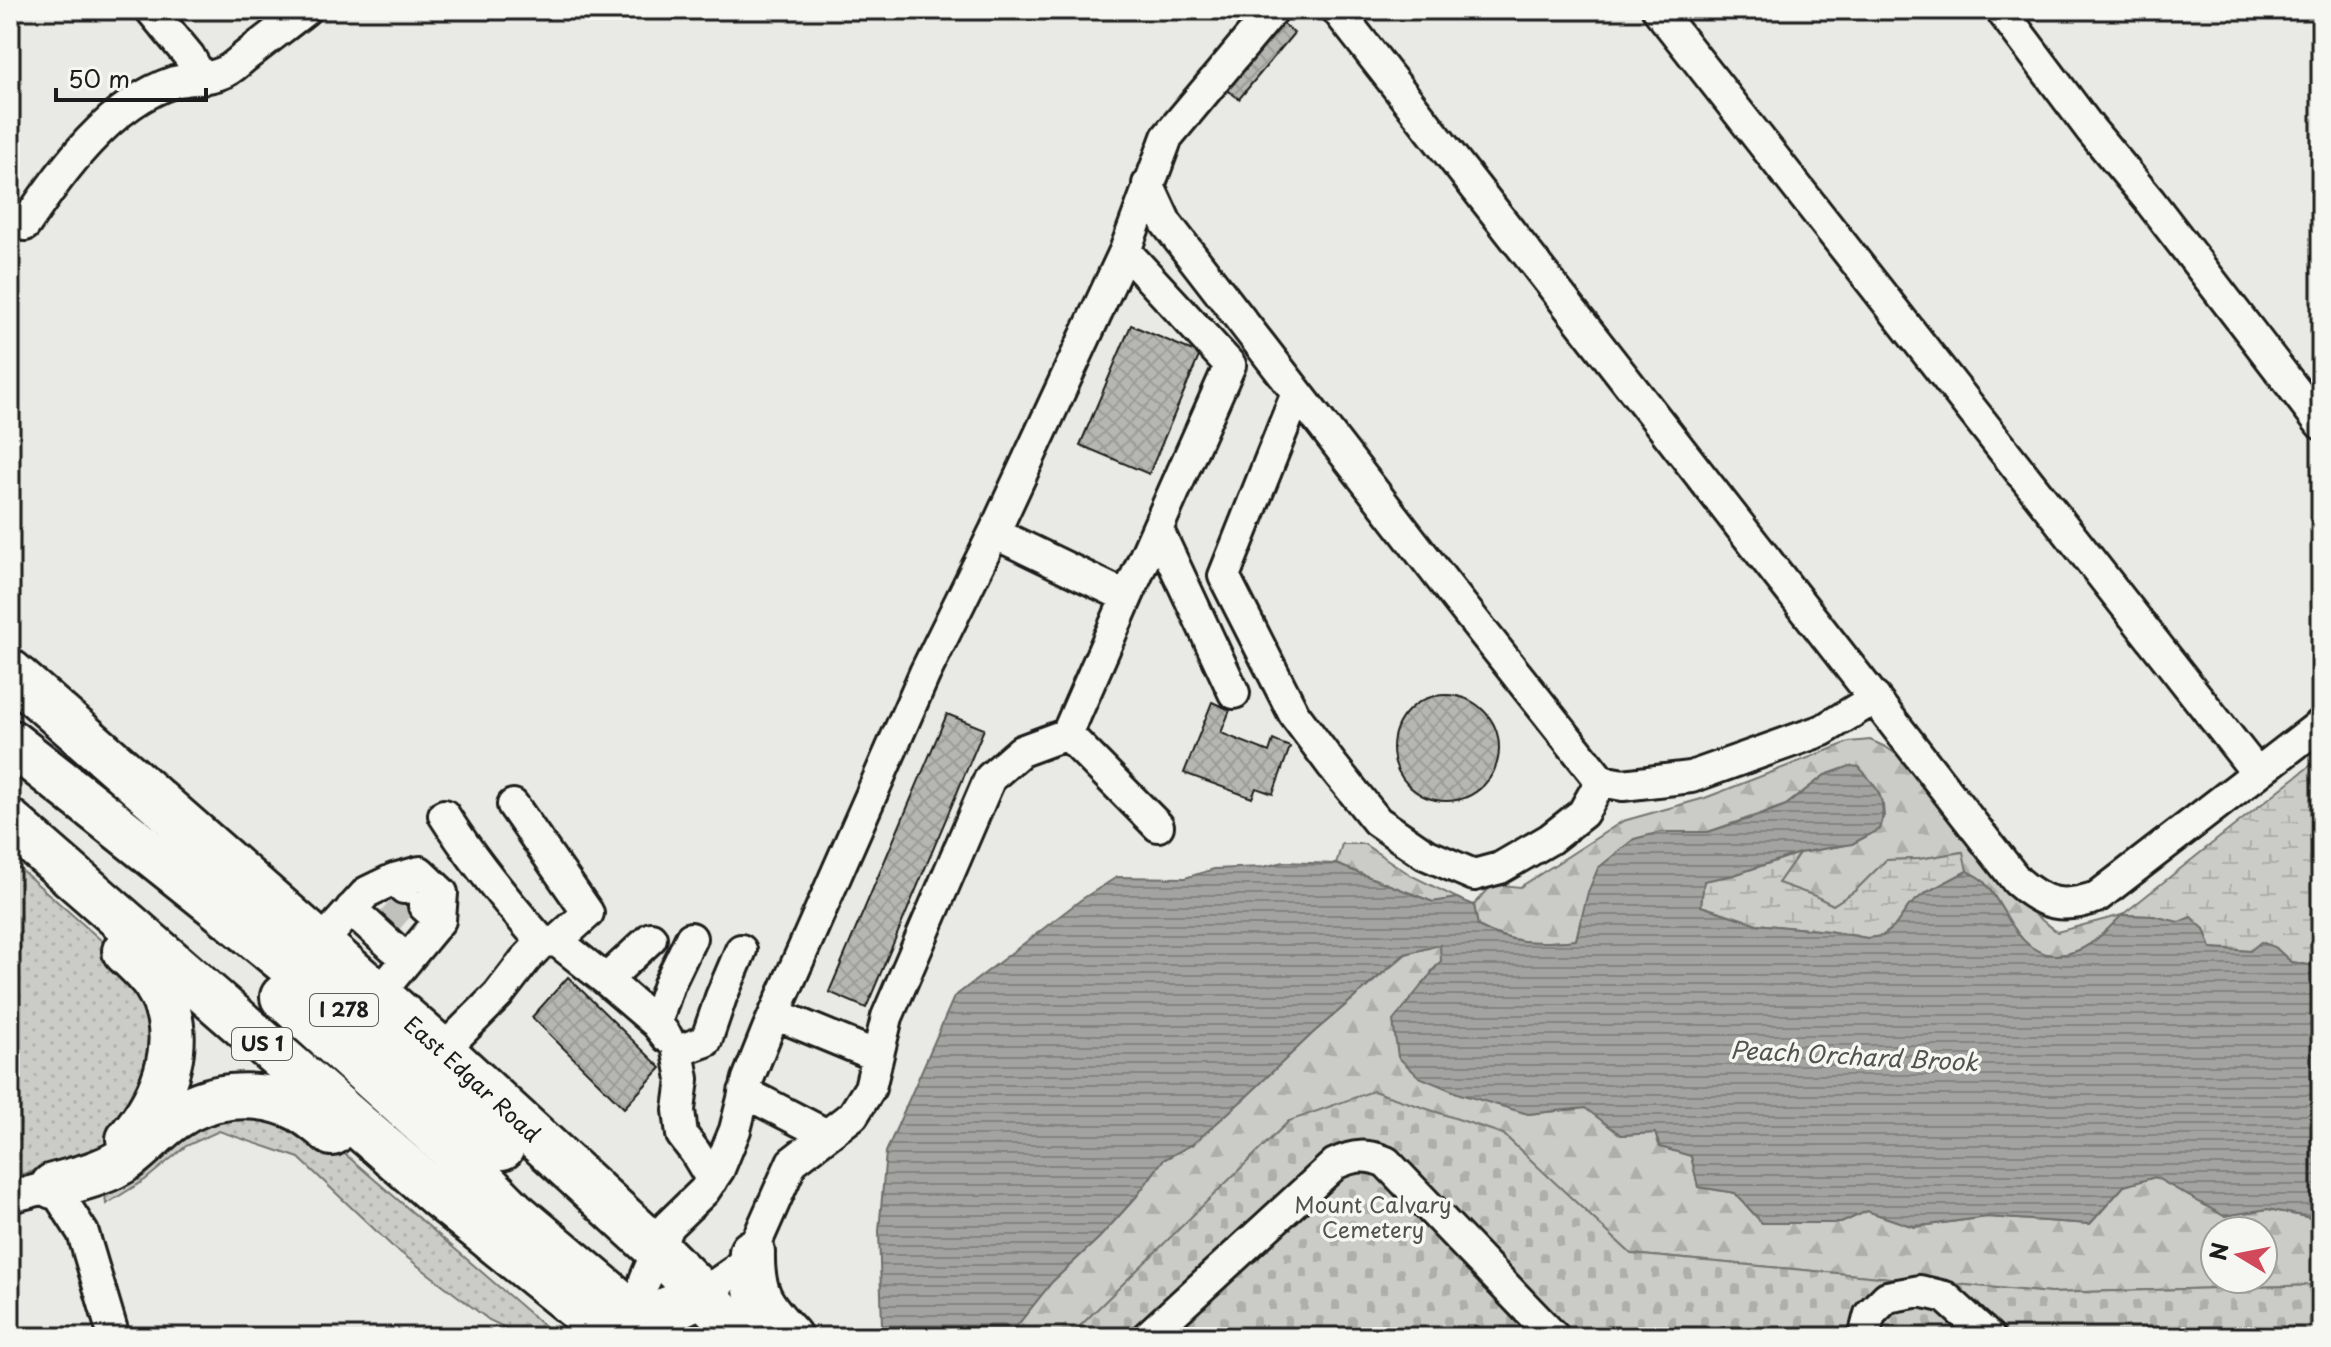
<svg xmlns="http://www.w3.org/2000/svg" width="2331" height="1347" font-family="'Playpen Sans',sans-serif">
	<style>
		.grass { fill: url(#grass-dots); stroke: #747472; stroke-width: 2 }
		.forest { fill: url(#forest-firs); stroke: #747472; stroke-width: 2; fill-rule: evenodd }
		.wetland { fill: url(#wetland-marsh); stroke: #747472; stroke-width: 2 }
		.cemetery { fill: url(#cemetery-stones); stroke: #747472; stroke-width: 2 }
		.water { fill: url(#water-rules); stroke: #6d6d6c; stroke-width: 2 }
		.building { fill: url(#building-cross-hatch); stroke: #1c1c1c; stroke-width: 2 }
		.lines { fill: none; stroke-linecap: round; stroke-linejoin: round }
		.minor-tunnel { stroke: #c0c0bd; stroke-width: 30; stroke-dasharray: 30 15; stroke-linecap: butt }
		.minor-casing { stroke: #1c1c1c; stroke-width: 36 }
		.highway-casing { stroke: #1c1c1c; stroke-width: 50 }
		.minor { stroke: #f6f6f2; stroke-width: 30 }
		.highway { stroke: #f6f6f2; stroke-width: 44 }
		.labels { text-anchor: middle; stroke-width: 7; stroke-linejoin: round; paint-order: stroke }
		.shield { fill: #f6f6f2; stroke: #5d5d5c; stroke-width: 2 }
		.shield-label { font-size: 20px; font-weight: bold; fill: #1c1c1c }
		.street-label { font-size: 22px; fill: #1c1c1c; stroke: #f6f6f2 }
		.park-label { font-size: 22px; fill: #51514f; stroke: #f6f6f2 }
		.water-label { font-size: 24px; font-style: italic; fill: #525251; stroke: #f6f6f2 }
	</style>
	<defs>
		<pattern id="grass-dots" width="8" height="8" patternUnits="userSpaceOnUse" patternTransform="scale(2)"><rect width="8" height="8" fill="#cbcbc7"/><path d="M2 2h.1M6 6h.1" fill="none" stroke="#aeaeaa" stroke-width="1.8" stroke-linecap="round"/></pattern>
		<pattern id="forest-firs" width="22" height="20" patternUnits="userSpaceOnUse" patternTransform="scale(2)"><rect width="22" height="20" fill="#cbcbc7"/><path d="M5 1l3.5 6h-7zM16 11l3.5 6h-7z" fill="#aeaeaa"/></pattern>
		<pattern id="wetland-marsh" width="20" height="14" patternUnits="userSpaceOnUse" patternTransform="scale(2)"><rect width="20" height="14" fill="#cbcbc7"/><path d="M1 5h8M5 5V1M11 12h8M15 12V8" fill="none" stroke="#aeaeaa"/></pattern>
		<pattern id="cemetery-stones" width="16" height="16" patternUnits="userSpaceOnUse" patternTransform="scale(2)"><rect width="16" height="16" fill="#cbcbc7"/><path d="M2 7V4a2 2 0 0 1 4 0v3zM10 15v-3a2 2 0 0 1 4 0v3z" fill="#aeaeaa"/></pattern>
		<pattern id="water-rules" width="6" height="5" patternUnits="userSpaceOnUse" patternTransform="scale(2)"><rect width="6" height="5" fill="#a3a3a1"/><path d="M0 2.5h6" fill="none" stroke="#848482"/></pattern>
		<pattern id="building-cross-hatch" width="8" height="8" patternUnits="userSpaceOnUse" patternTransform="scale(2)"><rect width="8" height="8" fill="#b6b6b3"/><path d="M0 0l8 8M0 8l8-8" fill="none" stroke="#9c9c99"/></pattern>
	</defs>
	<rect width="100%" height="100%" fill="#e9e9e5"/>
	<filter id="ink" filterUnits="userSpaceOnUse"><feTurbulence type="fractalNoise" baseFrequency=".0125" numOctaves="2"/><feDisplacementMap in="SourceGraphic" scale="16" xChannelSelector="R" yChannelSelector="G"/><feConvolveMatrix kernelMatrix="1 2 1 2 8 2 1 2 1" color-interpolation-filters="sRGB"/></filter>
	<g filter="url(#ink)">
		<!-- grass -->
		<path class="grass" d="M19,868L135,970L162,1041L113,1143L98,1153L10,1178V869Z
			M198,1105L309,1123L557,1337H525L489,1320L392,1246L299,1158L219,1131L186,1146L145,1180L106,1204L103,1171Z"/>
		<!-- forest -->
		<path class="forest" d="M1870,740L1886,747L1911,765L2012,897L2057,932L2122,915C2102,935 2084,956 2054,955C2017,954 2005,905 1983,881C1979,877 1972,874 1967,871L1962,852L1919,859L1886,860L1855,891L1833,905L1814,896L1778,883L1799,853L1852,844L1880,829L1884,816L1883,805L1825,775L1786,805L1708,832L1581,918L1576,940C1538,944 1512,944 1478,926L1474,905L1493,884L1520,887L1623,821L1705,798L1849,742Z
			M1342,844H1364L1412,876L1457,898L1433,902L1336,864Z
			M1441,944V961L1431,972L1528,1114L1586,1108L1621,1135L1655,1133L1660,1147L1691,1156L1698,1186L1735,1193L1762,1223H1841L1867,1211L1914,1227L1987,1217L2090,1224L2124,1186L2155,1177L2224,1216L2268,1209L2321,1220V1285L2050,1293L1631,1254L1503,1134L1289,1121L1069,1337H1008L1052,1282L1099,1238L1136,1197L1163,1160L1193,1144L1246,1097L1314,1032L1406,954ZM2215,1231H2263V1279H2215Z"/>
		<!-- wetland -->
		<path class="wetland" d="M2321,757V967L2291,962L2275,947L2250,951L2211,948L2204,929L2153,916L2122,915Z
			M1963,852L1967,871L1925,893L1909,906L1894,927L1882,936L1867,938L1828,931L1757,924L1701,906L1703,881L1734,875L1799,853L1778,883L1815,896L1833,905L1855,891L1886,860L1919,859Z"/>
		<!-- cemetery -->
		<path class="cemetery" d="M1373,1091L1503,1134L1631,1254L2050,1293L2321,1285V1337H1069L1289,1121Z"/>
		<!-- water -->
		<path class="water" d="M1850,766L1859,767C1878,787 1888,801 1880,829L1852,844L1799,853L1734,875L1704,881L1701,906L1757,924L1828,931L1867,938L1883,936L1894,927L1909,906L1925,893L1967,871C1972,874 1979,877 1983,881C2005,905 2017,954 2054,955C2084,956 2102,935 2122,915L2153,916L2179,922L2191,917L2204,929L2211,948L2250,951L2261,942L2275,947L2291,962L2321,967V1220L2268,1209L2224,1216L2155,1177L2124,1186L2090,1224L1987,1217L1914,1227L1867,1211L1841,1223H1762L1735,1193L1698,1187L1691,1156L1660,1147L1655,1133L1621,1135L1585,1108L1528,1114L1460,1094L1419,1077L1398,1057L1393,1021L1441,961L1440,945L1405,954L1314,1032L1246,1097L1193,1144L1163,1160L1136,1197L1099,1238L1052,1282L1008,1337H895L882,1326L879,1231L886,1152L954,997L1082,899L1117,877L1185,878L1214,869L1263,867L1284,862L1336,864L1433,902L1457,898L1474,905L1478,926C1511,944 1538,944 1576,940L1588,892L1598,868L1634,839L1661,832H1708L1761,815L1786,805L1825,775Z"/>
		<!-- building -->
		<path class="building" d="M1279,20L1294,33L1239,99L1223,86Z
			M1131,325L1200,354L1149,474L1080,445Z
			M1393 748a53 53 0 1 1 106 0a53 53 0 1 1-106 0Z
			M1212,702L1230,710L1221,733L1269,752L1273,740L1290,747L1273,794L1256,788L1252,798L1184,773Z
			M947,714L984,729L866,1008L829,992Z
			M568,977L661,1068L624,1108L532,1017Z"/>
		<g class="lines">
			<!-- minor-tunnel -->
			<path class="minor-tunnel" d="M385,907L404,924"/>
			<defs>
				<path id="minor" d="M151,10L189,56L202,79
					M1337,10L2017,881C2044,905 2063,909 2097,897L2321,724
					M1658,10L2257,773
					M2001,10L2091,130L2149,200L2321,424
					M1148,184L1166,223L1460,603L1601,781L1623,785L1691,777L1823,730L1875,698
					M25,225C61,171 110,103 174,82C189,78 206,80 222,73C231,70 239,61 247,55C266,40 286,25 305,10
					M1125,251L1230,365L1127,597
					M1297,393L1224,576L1294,714L1332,765L1377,821L1425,854L1474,875L1500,868L1550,839L1583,813L1601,781
					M1158,530L1234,693
					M1067,734L1158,826
					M513,805L588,913L557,941
					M444,815C473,861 507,902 542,942
					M394,879L420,872L442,893L440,920
					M351,909L407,960
					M651,938L606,980L656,1023
					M320,944L367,892L394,879L404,888
					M378,995L440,920L424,906
					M775,1014L877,1056
					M667,1037L656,1023L669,984L691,938
					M442,1051L498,995L525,960L542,942L557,941L606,980
					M744,1092L827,1135
					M712,1180L695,1152L682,1135L679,1110L683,1079L678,1051L706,1041L721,997L741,950
					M10,1197L53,1186L83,1233L114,1337
					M645,1280L668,1226L704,1191L719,1169L735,1130L748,1079L768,1029L925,673L994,533L1125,251L1167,137L1273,10
					M702,1294L735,1271L752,1252L792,1162L853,1115L870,1088L887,1017L990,778L1021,751L1067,734L1127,597L994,533
					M1147,1337L1335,1164C1354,1155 1367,1154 1386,1162L1554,1337
					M1864,1337L1870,1314L1887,1297L1920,1291L1945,1297L1989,1337"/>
				<g id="highway">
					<path id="s1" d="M10,672L442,1051L658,1250L745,1337"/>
					<path d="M10,742C177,873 344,1005 502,1147"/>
					<path d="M10,822L439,1196L613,1337"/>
					<path d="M125,951C135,961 147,971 155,983C189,1035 166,1096 129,1139"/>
					<path d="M283,997L450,1148L513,1212L623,1305C654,1322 673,1307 702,1294"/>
					<path d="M53,1186C78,1179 106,1173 127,1158C144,1146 157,1129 174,1118C207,1094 254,1090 291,1105C307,1111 319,1123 332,1133"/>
					<path d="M752,1252C751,1294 761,1307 789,1337"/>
				</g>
			</defs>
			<!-- minor casing -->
			<use href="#minor" class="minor-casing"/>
			<!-- highway casing -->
			<use href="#highway" class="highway-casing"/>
			<!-- minor -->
			<use href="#minor" class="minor"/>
			<!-- highway -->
			<use href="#highway" class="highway"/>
		</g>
	</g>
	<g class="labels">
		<!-- shield labels -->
		<g class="shield">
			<rect x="310" y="994" width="68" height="32" rx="6"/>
			<rect x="232" y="1028" width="60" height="32" rx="6"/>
		</g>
		<g class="shield-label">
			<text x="344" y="1017">I 278</text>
			<text x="262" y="1051">US 1</text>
		</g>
		<!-- street labels -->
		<g class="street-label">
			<text dy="8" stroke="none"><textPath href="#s1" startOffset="616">East Edgar Road</textPath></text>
		</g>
		<!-- park labels -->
		<g class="park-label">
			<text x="1373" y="1213">Mount Calvary<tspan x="1373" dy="25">Cemetery</tspan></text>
		</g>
		<!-- water labels -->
		<g class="water-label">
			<text transform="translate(1854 1057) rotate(3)" y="8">Peach Orchard Brook</text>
		</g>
	</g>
	<!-- margin -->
	<rect width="2331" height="1347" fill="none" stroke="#f6f6f2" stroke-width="40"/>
	<rect x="20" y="20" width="2291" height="1307" fill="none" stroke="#1c1c1c" stroke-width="3" filter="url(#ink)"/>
	<!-- north arrow -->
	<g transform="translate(2239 1255) rotate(280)"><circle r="38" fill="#f6f6f2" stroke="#9f9f9c" stroke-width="2"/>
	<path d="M0-6L14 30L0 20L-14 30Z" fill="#d1495b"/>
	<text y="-12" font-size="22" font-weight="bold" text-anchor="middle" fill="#1c1c1c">N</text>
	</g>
	<!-- scale -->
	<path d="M56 88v12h150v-12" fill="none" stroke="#1c1c1c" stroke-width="4"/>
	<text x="68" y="88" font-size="24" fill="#1c1c1c" stroke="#f6f6f2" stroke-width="6" paint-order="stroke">50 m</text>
</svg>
